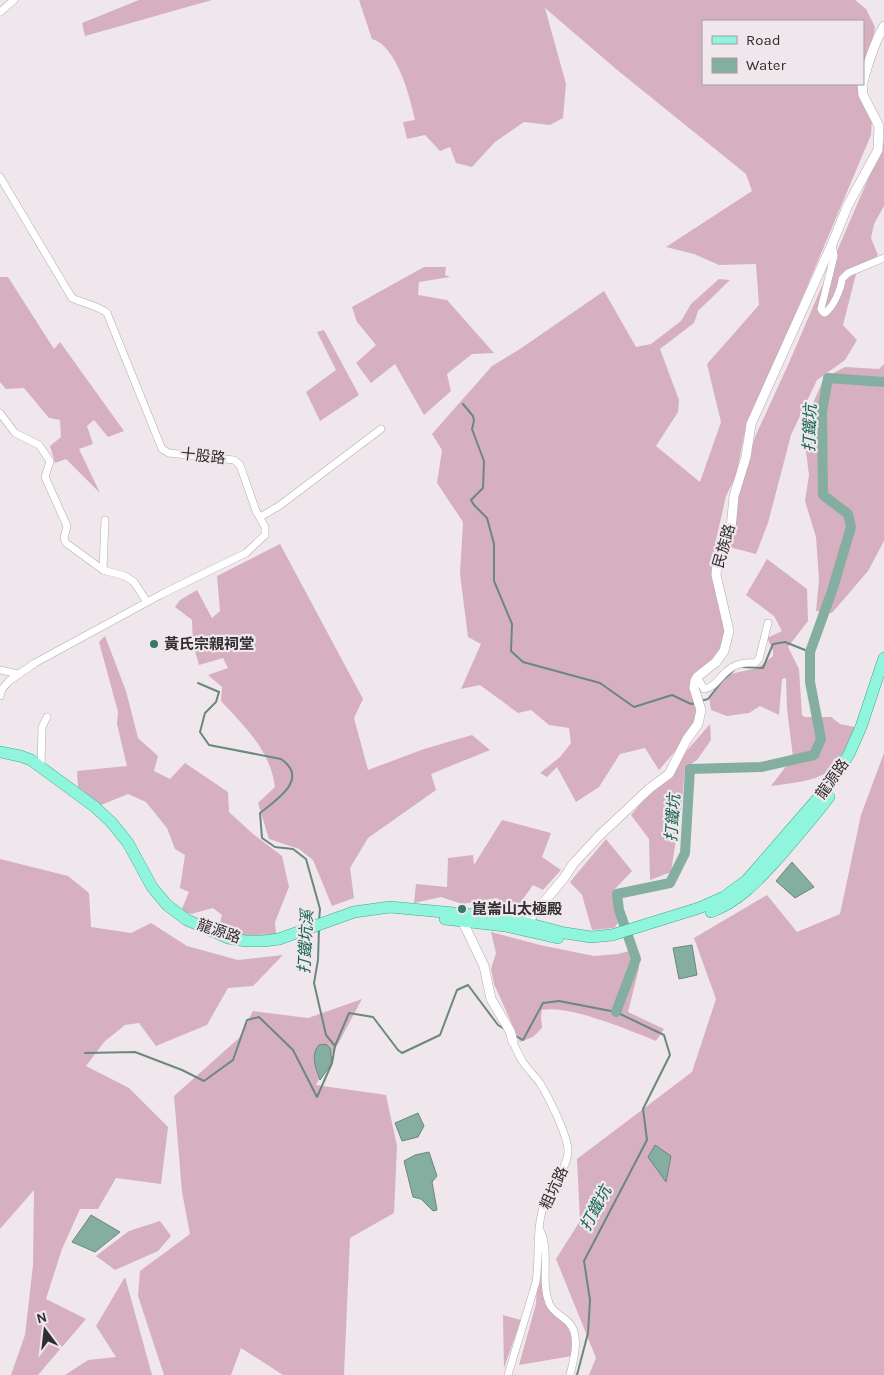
<svg xmlns="http://www.w3.org/2000/svg" width="884" height="1375" font-family="Karla,'Noto Sans TC',sans-serif">
	<style>
		.forest { fill: #d6b0c1; fill-rule: evenodd }
		.water { fill: #84ae9f; stroke: #6b887d }
		.lines { fill: none; stroke-linecap: round; stroke-linejoin: round }
		.stream { stroke: #6b887d; stroke-width: 2 }
		.river { stroke: #84ae9f; stroke-width: 10 }
		.minor-casing { stroke: #b3acaf; stroke-width: 8 }
		.tertiary-casing { stroke: #b3acaf; stroke-width: 10 }
		.primary-casing { stroke: #3eab90; stroke-width: 12 }
		.minor { stroke: #fff; stroke-width: 7 }
		.tertiary { stroke: #fff; stroke-width: 9 }
		.primary { stroke: #8ff5dc; stroke-width: 11 }
		.poi-dot { fill: #397865; stroke: #efe7eb; stroke-width: 2 }
		.labels { text-anchor: middle; stroke-width: 4.5; stroke-linejoin: round; paint-order: stroke }
		.street-label { font-size: 15px; fill: #312e2f; stroke: #efe7eb }
		.poi-label { font-size: 15px; font-weight: bold; fill: #312e2f; stroke: #efe7eb; text-anchor: start }
		.water-label { font-size: 16px; font-style: italic; fill: #196652; stroke: #efe7eb }
	</style>
	<rect width="100%" height="100%" fill="#efe7eb"/>
	<!-- forest -->
	<path class="forest" d="M139,0H212L85,36L82,23Z
		M359,0H855L866,9L875,27L863,103L872,119L871,135L744,436L736,476L726,496L716,540L711,573L722,605L726,629L723,650L694,682L700,707L690,734L659,770L645,748L620,754L599,787L576,802L557,767L547,777L540,773L560,757L571,743L569,728L549,725L531,710L518,713L480,685L461,689L481,644L468,637L460,574L463,522L437,483L442,450L432,434L492,366L520,349L604,291L636,347L651,344L681,321L691,304L719,279L730,280L698,311L694,323L660,349L679,400L678,412L656,446L700,482L721,422L707,364L759,305L756,264L719,265L694,254L666,247L752,191L746,174L616,69L545,8L566,84L563,118L550,125L524,122L495,142L472,167L456,163L450,147L440,151L425,135L407,139L403,122L415,120C410,97 397,46 372,39ZM703,21H863V84H703Z
		M884,142V206L874,224L871,238L878,255L867,266L856,274L843,325L857,340L845,360L817,380L791,435L768,523L756,554L725,546L738,492L755,437L788,365Z
		M424,267H446L445,275L450,277L419,282L418,295L447,300L494,353L472,354L447,374L451,391L424,415L395,364L371,383L356,363L376,345L357,322L352,307Z
		M0,277H8L54,349L60,342L124,431L108,437L94,420L87,426L93,444L79,449L100,493L66,459L55,463L50,446L61,437L60,420L49,418L24,388L6,389L0,382Z
		M324,330L359,395L320,421L306,392L336,370L317,332Z
		M884,364V541L868,571L832,613L816,611L819,580L816,537L805,501L809,475L805,444L810,410L824,378L845,367L879,369Z
		M280,544L363,699L354,718L368,770L424,749L472,735L490,750L431,774L436,790L368,838L350,868L354,898L332,906L313,860L299,849L269,839L258,803L275,787C270,750 245,727 221,701L222,687L208,675L228,668L223,658L199,665L193,645L192,620L175,607L180,600L197,590L212,618L220,611L217,576Z
		M767,559L807,589L808,621L788,647L799,669L802,715L804,717H831L840,724L855,727C850,737 844,758 837,765C822,781 792,783 771,786L793,757L787,709L786,678L782,679L779,715L760,706L749,713L727,716L711,710L709,697L730,674L758,668L773,656V650L767,638L782,631L774,616L746,595Z
		M105,636L126,691L138,738L158,756L154,771L170,779L185,763L228,792L229,812L253,834L282,856L289,887L275,922L276,934L243,936L219,927L222,915L213,908L191,914L181,911L189,892L180,888L185,855L175,849L167,828L146,802L128,794L101,805L78,787L77,771L127,766L117,724L118,712L99,642Z
		M710,724L711,740L697,760L685,768L682,801L671,872L650,880L649,839L631,815Z
		M884,753V1375H589L596,1358L556,1259L580,1221L577,1159L692,1072L716,999L694,938L767,895L797,932L840,914L861,815Z
		M502,820L551,833L542,857L561,870L543,890L533,885L518,906L507,907L497,898L462,904L441,897L414,903L416,884L447,887L448,858L473,855L474,865Z
		M606,839L632,871L612,892L618,923L614,928L592,930L582,895L570,882Z
		M0,859L68,876L89,893L91,927L131,933L151,923L187,946L238,960L283,955L253,986L228,988L207,1025L156,1046L139,1023L125,1025L104,1042L86,1066L129,1088L168,1127L161,1184L116,1178L98,1209H80L62,1249L46,1299L86,1319L38,1375H11L25,1335L33,1265L34,1190L0,1229Z
		M491,932L540,945L594,956L618,954L637,949L639,968L628,1012L664,1029L656,1041C628,1030 571,1005 542,1010L541,1017L542,1028L533,1037L520,1042L494,984L491,969L496,953Z
		M362,999L316,1085L386,1095L397,1146L394,1213L350,1238L344,1375H283L241,1348L231,1375H164L138,1296L140,1271L190,1234L182,1192L174,1096L239,1038L253,1011L308,1018Z
		M160,1221L171,1236L158,1251L115,1270L96,1256L129,1231Z
		M542,1245L544,1291L566,1323L573,1339L572,1356L519,1365L536,1304L539,1247Z
		M125,1277L152,1375H65L88,1360L116,1357L96,1326Z
		M503,1315L521,1320L504,1368Z"/>
	<!-- water -->
	<path class="water" d="M792,862L814,887L795,898L776,881Z
		M692,945L697,975L679,979L673,948Z
		M326,1044L330,1048L332,1063L320,1080C316,1069 310,1055 319,1045Z
		M418,1113L424,1126L418,1137L402,1141L395,1123Z
		M655,1145L671,1156L666,1182L648,1157Z
		M429,1152L437,1176L432,1182L437,1210L433,1211L421,1199L413,1197L404,1161L415,1155Z
		M91,1215L120,1232L95,1252L72,1242Z"/>
	<g class="lines">
		<!-- stream -->
		<path class="stream" d="M463,404L473,416L474,421L472,429L484,461L483,488L471,500L474,505L487,518L494,544V581L512,624L511,651L523,662L600,683L634,707L672,695L691,704L697,703
			M742,667L763,668L773,644L785,642L810,652
			M198,683L219,692L216,702L205,713L200,732L209,745L281,759C310,779 276,800 260,813L262,838L275,847L293,849L306,859L320,909L319,921
			M701,701L708,699L723,680L735,669
			M319,928L318,960L314,983L326,1035L335,1046L349,1013L373,1017L398,1050L402,1053L440,1035L457,990L468,985L498,1025L506,1030
			M514,1035L523,1040L543,1003L559,1001L616,1012L664,1035L670,1055L643,1109L647,1140L584,1261L590,1300L588,1333L577,1375
			M85,1053L135,1052L182,1070L204,1081L233,1060L247,1020L259,1017L293,1050L317,1097L332,1063L335,1046"/>
		<!-- river -->
		<path class="river" d="M616,1012L636,959L619,910L617,894L670,883L685,853L690,769L761,767L814,755L821,739L810,682V652L832,591L851,527L848,514L823,495L822,412L828,378L884,382"/>
		<defs>
			<path id="minor" d="M0,12L14,0
				M0,177L72,298C85,304 97,305 107,313L162,449L169,453L234,460L240,465L256,511L265,527V535L246,553L162,594L35,663L9,681L2,689L0,696
				M832,245L834,256L821,309L823,312L825,313C834,306 841,289 842,279L848,273L884,258
				M0,413L15,433L39,445L50,461L45,477L67,526L64,538L66,543L103,570L125,576L134,582L147,602
				M260,517L279,506L381,429
				M103,570L105,520
				M0,670L18,674
				M697,677L704,689C721,687 722,660 755,663L759,659L768,623
				M41,767L42,727L47,717
				M540,1230C551,1252 540,1280 549,1303C553,1315 571,1318 574,1332C578,1346 573,1362 570,1375
				M508,1375L536,1282C540,1255 535,1228 545,1202C551,1186 568,1168 568,1150C567,1134 549,1098 540,1083C535,1076 528,1070 523,1062C519,1056 516,1049 513,1042"/>
			<path id="tertiary" d="M863,82C868,63 874,43 884,26
				M461,918L484,966L491,999L510,1031L513,1042
				M523,927L564,878L573,864L600,835L650,788L669,774L687,739L698,724L701,710L694,688L695,681L697,677L716,662L724,651L729,631L716,575L717,564L731,529L734,496L746,457L751,424L832,244L848,205L878,150L879,126L863,95L862,84"/>
			<path id="primary" d="M0,752L20,756L31,760L95,807L112,823L128,843L152,887L167,905L187,920L228,938L246,941H264L279,939L354,912L390,907L507,918L565,933L591,937L612,935L699,908L724,897L747,880L832,782L849,754L861,727L884,658
				M711,912C742,900 760,878 782,854C798,835 814,817 829,797
				M445,919L505,926L558,938"/>
		</defs>
		<!-- minor casing -->
		<use href="#minor" class="minor-casing"/>
		<!-- tertiary casing -->
		<use href="#tertiary" class="tertiary-casing"/>
		<!-- primary casing -->
		<use href="#primary" class="primary-casing"/>
		<!-- minor -->
		<use href="#minor" class="minor"/>
		<!-- tertiary -->
		<use href="#tertiary" class="tertiary"/>
		<!-- primary -->
		<use href="#primary" class="primary"/>
	</g>
	<!-- markers -->
	<g class="poi-dot">
		<circle cx="154" cy="644" r="5"/>
		<circle cx="462" cy="909" r="5"/>
	</g>
	<g class="labels">
		<!-- street labels -->
		<g class="street-label">
			<text transform="translate(203 456) rotate(6)" y="5">十股路</text>
			<text transform="translate(724 546) rotate(-74)" y="5">民族路</text>
			<text transform="translate(832 779) rotate(-55)" y="5">龍源路</text>
			<text transform="translate(219 931) rotate(19)" y="5">龍源路</text>
			<text transform="translate(554 1188) rotate(-65)" y="5">粗坑路</text>
		</g>
		<!-- poi labels -->
		<g class="poi-label">
			<text x="164" y="649">黃氏宗親祠堂</text>
			<text x="472" y="914">崑崙山太極殿</text>
		</g>
		<!-- water labels -->
		<g class="water-label">
			<text transform="translate(809 428) rotate(-88)" y="6">打鐵坑</text>
			<text transform="translate(672 818) rotate(-86)" y="6">打鐵坑</text>
			<text transform="translate(305 942) rotate(-87)" y="6">打鐵坑溪</text>
			<text transform="translate(595 1208) rotate(-62)" y="6">打鐵坑</text>
		</g>
	</g>
	<!-- legend -->
	<rect x="702" y="20" width="162" height="65" fill="#efe7eb" stroke="#a39da0"/>
	<rect x="712" y="36" width="25" height="8" fill="#8ff5dc" stroke="#a39da0"/>
	<text x="746" y="45" font-size="15" fill="#312e2f">Road</text>
	<rect x="712" y="58" width="25" height="15" fill="#84ae9f" stroke="#a39da0"/>
	<text x="746" y="70" font-size="15" fill="#312e2f">Water</text>
	<!-- north arrow -->
	<g transform="translate(45 1330) rotate(345)" stroke="#efe7eb" stroke-width="4" paint-order="stroke">
	<path d="M0-4L9 19L0 12L-9 19Z" fill="#312e2f"/>
	<text y="-8" font-size="14" font-weight="bold" text-anchor="middle" fill="#312e2f">N</text>
	</g>
</svg>
